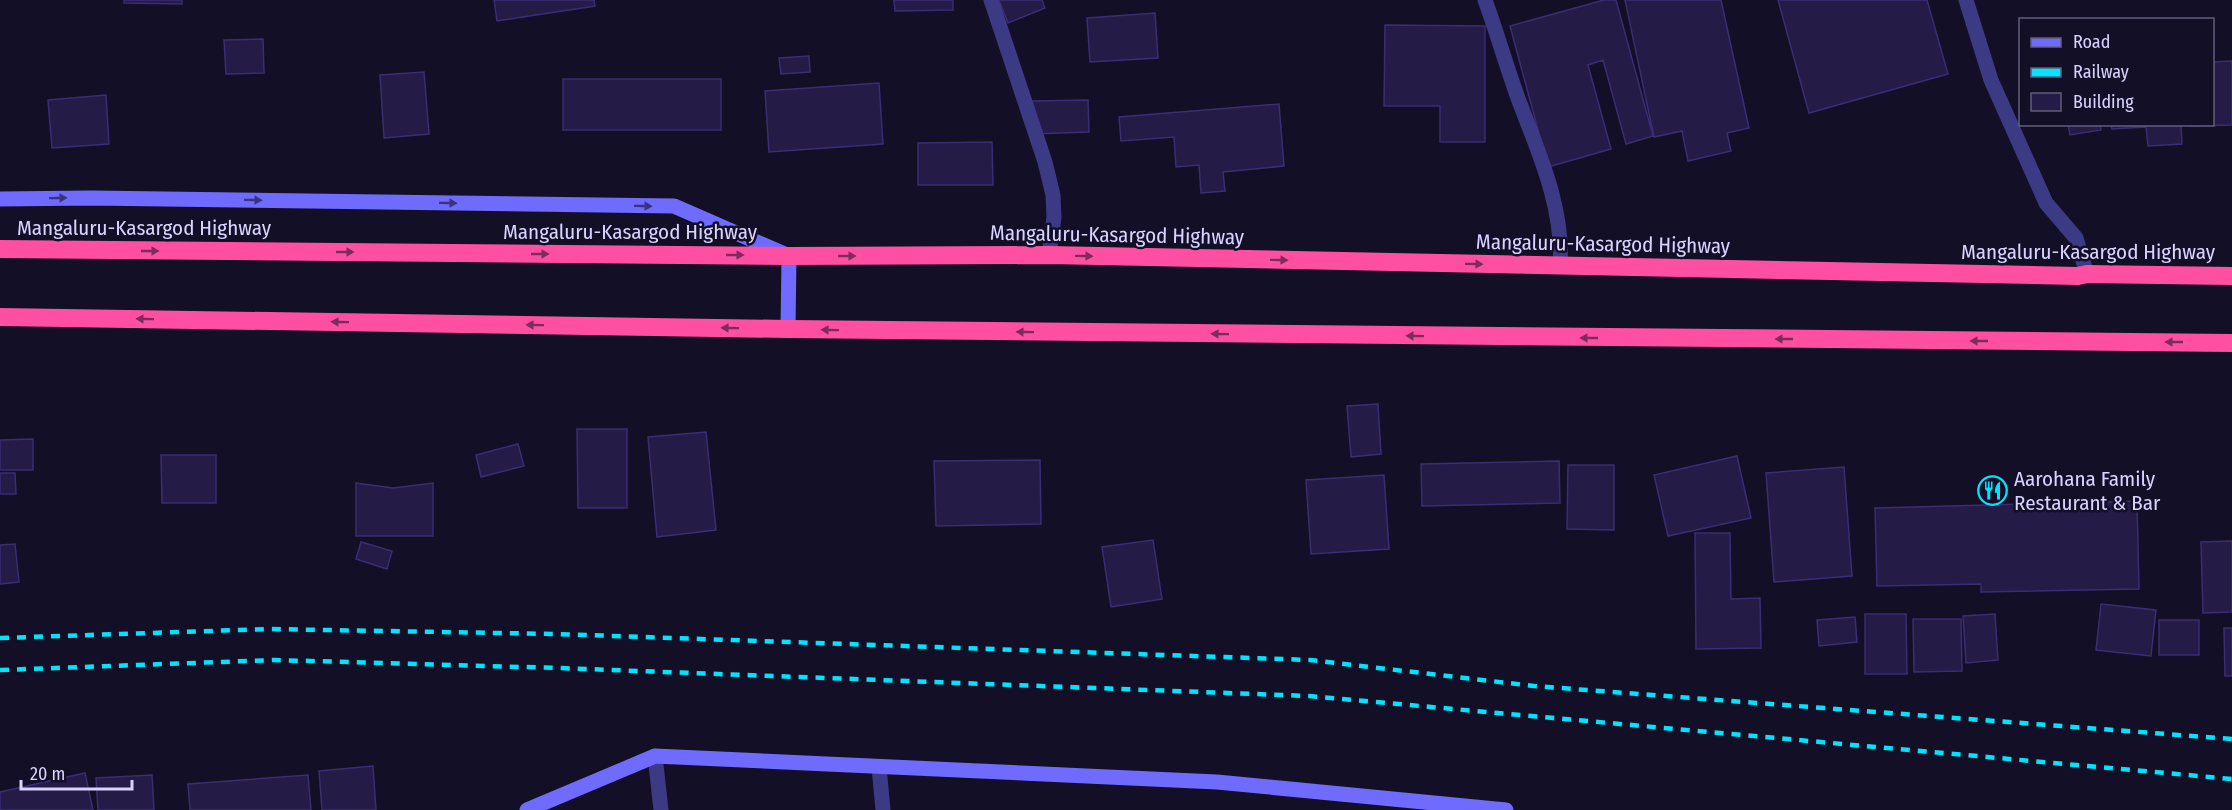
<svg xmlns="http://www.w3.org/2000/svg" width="2232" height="810" font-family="'Fira Sans Condensed',sans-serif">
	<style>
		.building { fill: #241b47; stroke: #3b2d73; stroke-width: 1.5 }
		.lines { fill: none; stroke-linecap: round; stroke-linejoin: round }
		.street { stroke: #3d3a85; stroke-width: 15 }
		.secondary { stroke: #6f6bff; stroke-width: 15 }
		.highway { stroke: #ff4fa3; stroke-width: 18 }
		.rail { stroke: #00e5ff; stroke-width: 4.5; stroke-dasharray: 9 8; stroke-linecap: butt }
		.oneway { fill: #38347d }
		.oneway2 { fill: #7d2c5e }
		.labels { text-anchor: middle; stroke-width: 5; stroke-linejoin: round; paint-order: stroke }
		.street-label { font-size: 21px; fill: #d9d4ff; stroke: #130f26 }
		.poi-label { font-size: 21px; fill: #d9d4ff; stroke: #130f26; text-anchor: start }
	</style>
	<rect width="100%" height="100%" fill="#130f26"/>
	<!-- building -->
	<path class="building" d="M124,0H182V4L124,3Z
		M494,0H594L595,6L497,21Z
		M894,0H953V10L895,11Z
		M999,0H1042L1045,8L1008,23Z
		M1604,0H1616L1653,136L1626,144L1603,60L1588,65L1611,149L1548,167L1510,26Z
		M1625,0H1721L1749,128L1727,133L1731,151L1688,161L1682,131L1654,137Z
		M1778,0H1927L1948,74L1809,113Z
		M1155,13L1158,58L1090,62L1087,18Z
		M1385,25L1485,26V142H1440V106H1384Z
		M263,39L264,73L226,74L224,40Z
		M809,56L810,72L781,74L779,58Z
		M2232,61V125L2190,126L2212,124V62Z
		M424,72L429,134L384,138L380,75Z
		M563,79H721V130H563Z
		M879,83L883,144L769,152L765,91Z
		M106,95L109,144L52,148L48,100Z
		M1088,100L1089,132L1033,134L1032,101Z
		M1279,104L1284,166L1223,172L1225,191L1201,193L1199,165L1176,167L1174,137L1121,141L1119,117Z
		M2068,124H2100L2101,130L2070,135Z
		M2111,124H2181L2182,144L2148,146L2146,127L2112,129Z
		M992,142L993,185H918V143Z
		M1378,404L1381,454L1351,457L1347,406Z
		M577,429H627V508H578Z
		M706,432L716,530L657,537L648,437Z
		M33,439V470H0V440Z
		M518,444L524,466L481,477L476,455Z
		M161,455H216V503H162Z
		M1737,456L1751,518L1668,536L1654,475Z
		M1040,460L1041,524L936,526L934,461Z
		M1559,461L1560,503L1422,506L1421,464Z
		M1568,465H1614V530L1567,529Z
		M1844,467L1852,576L1774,582L1766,473Z
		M0,473H15L16,494H0Z
		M1384,475L1389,549L1311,554L1306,480Z
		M356,483L393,488L433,483V536H356Z
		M2137,501L2139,589L1981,592V584L1877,586L1875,508Z
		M1695,533H1730L1731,599L1760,598L1761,648L1696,649Z
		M1153,540L1162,599L1111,607L1102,547Z
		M2232,541V612L2203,613L2201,542Z
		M361,542L392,551L387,569L356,559Z
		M15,544L19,582L0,584V545Z
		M2101,604L2156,610L2151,656L2096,650Z
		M1865,614H1906L1907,674H1865Z
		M1995,614L1998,660L1966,663L1963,616Z
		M1855,617L1857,642L1819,646L1817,620Z
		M1913,619H1961L1962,671L1914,672Z
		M2159,620H2199V655H2159Z
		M2224,628H2232V676H2225Z
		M373,766L376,810H322L319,771Z
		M85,773L93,810H0V792Z
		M152,775L154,810H98L96,778Z
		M308,775L311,810H190L188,784Z"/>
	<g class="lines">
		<!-- street -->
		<path class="street" d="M991,0L1045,162L1053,195L1054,217L1049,255
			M1485,0C1497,33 1507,68 1519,101C1539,153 1564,209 1560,265
			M1966,0L1991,80L2046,203L2076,238L2087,274
			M655,756L661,810
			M879,767L883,810"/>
		<!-- secondary -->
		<path class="secondary" d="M0,199L92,198L674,206L789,256L788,329
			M527,810L655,756L1217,782L1506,810"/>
		<!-- highway -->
		<path class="highway" d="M0,249L789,256L1049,255L2078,276L2087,274L2232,276
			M0,317L788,329L2232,343"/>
		<!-- rail -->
		<path class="rail" d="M0,638L269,629L557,634L1310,660L1534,686L2232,739
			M0,670L275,660L558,668L1309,696L2232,779"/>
	</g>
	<!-- one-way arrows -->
	<defs><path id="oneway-solid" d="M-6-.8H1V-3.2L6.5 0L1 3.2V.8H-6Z" transform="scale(1.5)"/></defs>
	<g class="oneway">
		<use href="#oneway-solid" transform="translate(58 198) rotate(-1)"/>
		<use href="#oneway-solid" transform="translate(253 200) rotate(1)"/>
		<use href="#oneway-solid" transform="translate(448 203) rotate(1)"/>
		<use href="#oneway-solid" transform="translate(643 206) rotate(1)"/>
	</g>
	<g class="oneway2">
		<use href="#oneway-solid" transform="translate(150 251)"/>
		<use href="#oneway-solid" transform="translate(345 252)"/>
		<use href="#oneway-solid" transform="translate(540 254)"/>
		<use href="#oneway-solid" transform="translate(735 255)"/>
		<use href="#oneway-solid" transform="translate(847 256)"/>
		<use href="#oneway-solid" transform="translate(1084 256) rotate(1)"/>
		<use href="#oneway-solid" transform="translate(1279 260) rotate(1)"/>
		<use href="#oneway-solid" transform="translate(1474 264) rotate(1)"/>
		<use href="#oneway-solid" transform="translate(145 319) rotate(-179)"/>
		<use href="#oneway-solid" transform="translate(340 322) rotate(-179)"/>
		<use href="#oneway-solid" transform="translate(535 325) rotate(-179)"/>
		<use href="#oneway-solid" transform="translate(730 328) rotate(-179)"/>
		<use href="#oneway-solid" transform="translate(830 330) rotate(-179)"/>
		<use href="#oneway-solid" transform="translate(1025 332) rotate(-179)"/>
		<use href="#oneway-solid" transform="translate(1220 334) rotate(-179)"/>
		<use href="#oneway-solid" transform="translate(1415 336) rotate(-179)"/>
		<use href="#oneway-solid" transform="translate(1589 338) rotate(-180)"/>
		<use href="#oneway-solid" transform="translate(1784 339) rotate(-180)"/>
		<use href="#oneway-solid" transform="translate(1979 341) rotate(-180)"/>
		<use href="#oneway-solid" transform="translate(2174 342) rotate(-180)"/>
	</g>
	<!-- icons -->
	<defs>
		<symbol id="restaurant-ring" viewBox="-11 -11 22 22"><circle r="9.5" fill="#130f26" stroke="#00e5ff" stroke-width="1.5"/><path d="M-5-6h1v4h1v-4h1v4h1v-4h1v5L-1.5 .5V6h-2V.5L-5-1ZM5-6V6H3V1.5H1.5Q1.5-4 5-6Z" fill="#00e5ff"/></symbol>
	</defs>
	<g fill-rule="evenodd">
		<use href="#restaurant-ring" x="1976" y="474" width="33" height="33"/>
	</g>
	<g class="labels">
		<!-- street labels -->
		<g class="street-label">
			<text x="144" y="235">Mangaluru-Kasargod Highway</text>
			<text x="630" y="239">Mangaluru-Kasargod Highway</text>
			<text transform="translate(1117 235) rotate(1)" y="7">Mangaluru-Kasargod Highway</text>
			<text transform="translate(1603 244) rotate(1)" y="7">Mangaluru-Kasargod Highway</text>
			<text x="2088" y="259">Mangaluru-Kasargod Highway</text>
		</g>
		<!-- poi labels -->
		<g class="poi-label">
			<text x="2014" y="486">Aarohana Family<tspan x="2014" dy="24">Restaurant &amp; Bar</tspan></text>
		</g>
	</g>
	<!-- legend -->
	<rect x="2019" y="18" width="195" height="108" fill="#130f26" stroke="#625e7d" stroke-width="1.5"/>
	<rect x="2031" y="38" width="30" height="9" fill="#6f6bff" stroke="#625e7d" stroke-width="1.5"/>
	<text x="2073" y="48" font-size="18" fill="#d9d4ff">Road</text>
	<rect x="2031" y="68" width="30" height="9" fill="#00e5ff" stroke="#625e7d" stroke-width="1.5"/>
	<text x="2073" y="78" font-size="18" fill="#d9d4ff">Railway</text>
	<rect x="2031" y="93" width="30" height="18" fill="#241b47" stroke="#625e7d" stroke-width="1.5"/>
	<text x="2073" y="108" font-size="18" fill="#d9d4ff">Building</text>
	<!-- scale -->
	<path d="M21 780v9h111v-9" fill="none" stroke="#d9d4ff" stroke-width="3"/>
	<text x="30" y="780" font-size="18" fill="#d9d4ff" stroke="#130f26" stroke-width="4.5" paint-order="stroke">20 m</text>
</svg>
